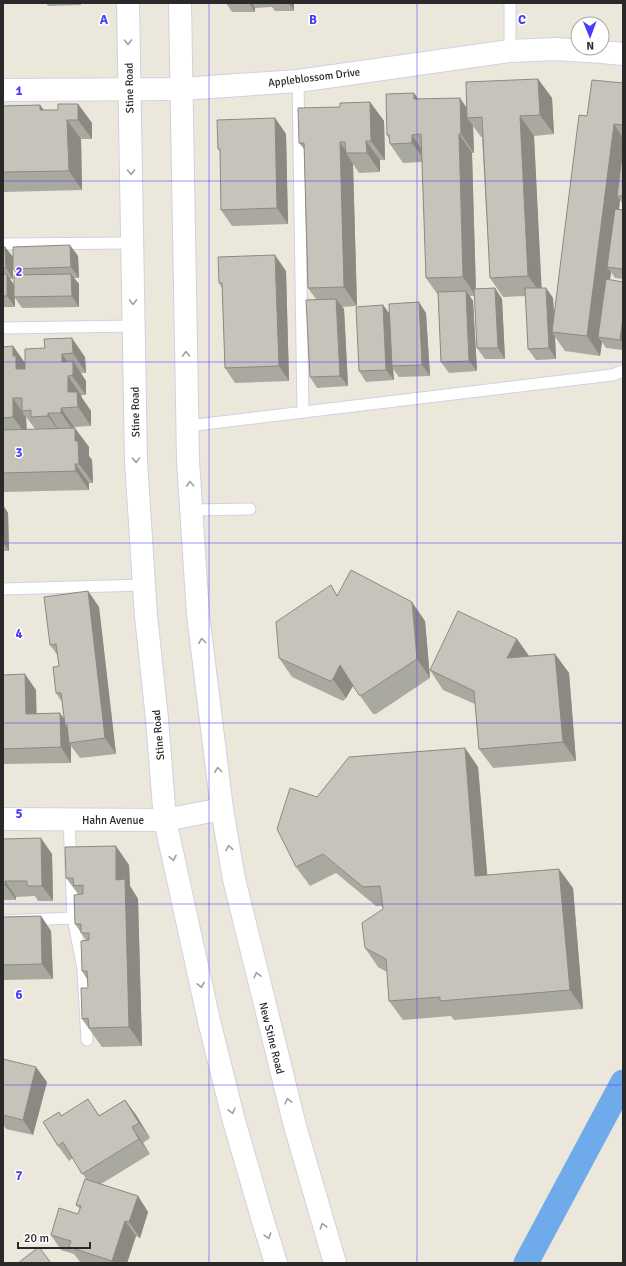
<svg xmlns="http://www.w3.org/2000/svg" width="626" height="1266" font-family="Signika,sans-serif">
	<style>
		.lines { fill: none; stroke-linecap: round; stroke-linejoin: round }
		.canal { stroke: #6faaeb; stroke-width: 25 }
		.lane-casing { stroke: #d1d0e2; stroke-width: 13 }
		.street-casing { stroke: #d1d0e2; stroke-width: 24 }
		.secondary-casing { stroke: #d1d0e2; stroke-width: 24 }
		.lane { stroke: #fff; stroke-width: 11 }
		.street { stroke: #fff; stroke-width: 22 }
		.secondary { stroke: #fff; stroke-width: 22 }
		.wall { fill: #aaa9a0; fill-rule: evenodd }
		.shaded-wall { fill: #8b8982 }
		.building { fill: #c6c4ba; stroke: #8b8982 }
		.oneway { stroke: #9f9f9f }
		.grid { fill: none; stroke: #4b3df5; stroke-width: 1; stroke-opacity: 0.55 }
		.labels { text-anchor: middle; stroke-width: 3; stroke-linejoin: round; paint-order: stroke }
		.street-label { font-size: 11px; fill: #292929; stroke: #fff }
		.grid-label { font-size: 13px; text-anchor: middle; font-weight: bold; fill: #4b3df5; stroke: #fff; stroke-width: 3; stroke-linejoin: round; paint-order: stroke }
	</style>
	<rect width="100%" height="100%" fill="#ebe8db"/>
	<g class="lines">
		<!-- canal -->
		<path class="canal" d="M526,1263L623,1082"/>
		<defs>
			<path id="lane" d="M510,3V51
				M298,81L303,412
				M3,244L132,243
				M3,328L133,326
				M188,426L612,375L623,371
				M192,510L250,509
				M3,589L144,585
				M69,819L73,918L83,969L87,1040
				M3,921L73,918"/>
			<path id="street" d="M3,90L181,89L298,81L510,51L556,49L602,52L623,54
				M3,819L165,820L222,809"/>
			<path id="secondary" d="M128,3L136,461L146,616L157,719L165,820L209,1021L234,1121L263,1221L276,1263
				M180,3L188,460L198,615L222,809L234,879L295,1126L335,1263"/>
		</defs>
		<!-- lane casing -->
		<use href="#lane" class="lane-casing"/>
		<!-- street casing -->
		<use href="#street" class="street-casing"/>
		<!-- secondary casing -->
		<use href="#secondary" class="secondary-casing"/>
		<!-- lane -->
		<use href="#lane" class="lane"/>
		<!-- street -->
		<use href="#street" class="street"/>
		<!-- secondary -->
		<use href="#secondary" class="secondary"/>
	</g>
	<!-- wall -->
	<path class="wall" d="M46,3H81V5L48,6Z
		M226,3H294V11H275L272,7L255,8V12H232Z
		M538,79L552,98L554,134L534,136L541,288H546L553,298L554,313L587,116L623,83V204L620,200L619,210H623V279L615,278L611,272L610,280L623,282V350L606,348L602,342L600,356L565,351L555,337L556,359L536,360L528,349L526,296L503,297L490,278L482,137H481L473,126L474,153H472L476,289L495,288L502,299L505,359H485L477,348L475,296H470L473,301L477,371L449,373L441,362L438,295L426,278L422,162L403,163L390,144L389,139L387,135L414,93L418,99L467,109Z
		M370,102L384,121L385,160H380V172L359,173L353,164L357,306L342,307L344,309L348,386L317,388L310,377L316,299L308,288L304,149L299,143L340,107Z
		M78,104L92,123V139H81L82,190L3,192V106L40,105L44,110H58Z
		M275,118L286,134L288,224L232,226L221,210L220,151L218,149Z
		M3,247H5L13,257V279H10L14,285L17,275L13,269L78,256L79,278H74L79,284V307L22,308L15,298V307H3Z
		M286,271L289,381L235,383L225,368L222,288L219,283Z
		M383,305L389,313H426L430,376L399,377L393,369L394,380L366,382L359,371Z
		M44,339L85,357L86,373H81L86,381V395H81L82,398L91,411V426L74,427V428L89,447V456L92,460L93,483H89V490L3,492V352L13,346L25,363L45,348ZM26,418H27L35,429L27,430Z
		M3,498V505L8,513L9,551H3Z
		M88,591L99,607L116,754L80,758L71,746V763L3,764V675L36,690V713L64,718L62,702L56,693L59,666L58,656L50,645Z
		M338,594L425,621L430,678L376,714H373L353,686L346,698L343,701L292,677L279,658Z
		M517,639L529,656L555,654L569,673L576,761L493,768L479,749L475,704L443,690L430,670Z
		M465,748L478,767L487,875L573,888L583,1009L454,1020L451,1016L403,1020L389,1001L387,972L378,967L365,948L383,909L382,906H376L336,873L310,886L296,867L317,797Z
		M3,839L52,854L53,901H38L35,896L16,897V900H3Z
		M129,865L130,886L138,899L142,1046L102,1047L82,1019L88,988L87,979L82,971L86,940L75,924L78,894L66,878Z
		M41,916L51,931L53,979L3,980V917Z
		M3,1059L47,1082L33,1135L6,1129L3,1124Z
		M125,1100L136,1115L150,1138L143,1143L150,1154L101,1184L138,1196L148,1212L140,1238L136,1236L127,1263H83L80,1262L74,1254L61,1250L51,1235L78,1214L80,1209L76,1205L86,1179L73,1158L69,1161L58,1146L61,1116L100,1115Z"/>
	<!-- shaded-wall -->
	<path class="shaded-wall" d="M249,3H252L255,8V12Z
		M289,3H294V11Z
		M538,79L552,98L554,134L540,115Z
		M414,93L427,112L414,99Z
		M460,98L473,117L467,118L473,126L474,153L461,134Z
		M370,102L384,121L385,160L371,141Z
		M78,104L92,123V139L78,120Z
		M40,105L53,124L40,110Z
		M520,116L534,136L542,295L528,276Z
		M275,118L286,134L288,224L277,208Z
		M67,120L81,139L82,190L69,171Z
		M614,124L623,138V177L617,196L620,200L611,268L607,267L611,272L602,337H598L602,342L600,356L587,336Z
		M459,134L472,153L476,296L463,277Z
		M412,135L425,154L426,162L412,143Z
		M366,141L380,160V172L367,153Z
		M340,142L347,153H346L353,164L357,306L344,287Z
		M70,245L78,256L79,278L71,267Z
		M5,247L13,257V279L6,268Z
		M275,255L286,271L289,381L279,366Z
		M7,274L14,285L15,307L7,296Z
		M71,274L79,284V307L72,296Z
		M495,288L502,299L505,359L498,348Z
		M546,288L553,298L555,332H552L555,337L556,359L549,348Z
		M466,291L473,301L477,371L469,361Z
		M336,299L344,309L348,386L340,376Z
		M419,302L426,313L430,376L422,365Z
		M383,305L391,316L392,366L393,369L394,380L386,370Z
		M623,317V344L620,340Z
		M72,338L85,357L86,373L73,353Z
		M13,346L27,366V371L16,369L13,356Z
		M62,354L73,369V361L86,381V395L62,362Z
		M68,376L81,395L82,398L91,411V426L68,392Z
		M13,398L26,418L27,436L13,417Z
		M61,408L74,427V432L61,413Z
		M48,413L61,433L62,435L48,416Z
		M75,428L89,447V456L92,460L93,483L79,464L75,441Z
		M75,464L89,483V490L76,471Z
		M3,498V505L8,513L9,551L3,542Z
		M88,591L99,607L116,754L105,738Z
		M412,602L425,621L430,678L417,659Z
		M517,639L531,659L507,658Z
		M555,654L569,673L576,761L563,742Z
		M340,665L354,684L346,698L333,679Z
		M25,674L36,690L37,729L26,714Z
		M60,713L71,728L67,725H65L71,734L69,743L71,746V763L61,747Z
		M465,748L478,767L489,895L475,876Z
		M41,838L52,854L53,901L42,886Z
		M116,846L129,865L130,886L138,899L142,1046L129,1027L116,880Z
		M559,869L573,888L583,1009L570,990Z
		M5,881L16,897V900L5,885Z
		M41,916L51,931L53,979L42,964Z
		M36,1067L47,1082L33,1135L23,1120Z
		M88,1099L99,1115L109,1131L99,1116Z
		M125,1100L136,1115L150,1138L139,1123Z
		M132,1127L143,1143L150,1154L139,1139Z
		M138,1196L148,1212L140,1238L129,1222Z
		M125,1221L136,1236L127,1263H114L112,1261Z"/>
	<!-- building -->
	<path class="building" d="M538,79L540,115L520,116L528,276L490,278L482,117L467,118L466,82Z
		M592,80L623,83V125L614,124L587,336L552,332L579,115L587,116Z
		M414,93V99L460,98L461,134H459L463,277L426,278L421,134L412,135V143L390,144L389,135H387L386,94Z
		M370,102L371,141H366L367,153H346L345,142H340L344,287L308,288L304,143H299L298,108L340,107V103Z
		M58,104H78V120H67L69,171L3,172V106L40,105V110H58Z
		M275,118L277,208L221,210L220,149H218L217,120Z
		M623,148V196H617Z
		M615,209L623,210V269L607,267Z
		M70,245L71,267L13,269V247Z
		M3,247H5L6,268H3Z
		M275,255L279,366L225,368L222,283H219L218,257Z
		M3,274H7V296H3Z
		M71,274L72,296L14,297V275Z
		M606,279L623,282V317L620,340L598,337Z
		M495,288L498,348H477L474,289Z
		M525,288H546L549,348L528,349Z
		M466,291L469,361L441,362L438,292Z
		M336,299L340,376L310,377L306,300Z
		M419,302L422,365L392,366L389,304Z
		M383,305L386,370L359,371L356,307Z
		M72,338L73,353L62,354V362L73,361V375L68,376V392H77L78,407L61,408V413H48V416L31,417V410L22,411V398H13V417L3,418V347L13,346V356H16V369H25V349L45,348L44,339Z
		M75,428V441H78L79,464H75L76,471L3,473V430Z
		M351,570L412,602L417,659L362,695H359L340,665L333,679L330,681L279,658L276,622L331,585L337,596Z
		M88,591L105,738L69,743L67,725H65L61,693H56L53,667L59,666L56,644L50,645L44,597Z
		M458,611L517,639L507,658L555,654L563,742L479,749L474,691L430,670Z
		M25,674L26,714L60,713L61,747L3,749V675Z
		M465,748L475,876L559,869L570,990L440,1001V997L389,1001L386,959L365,948L362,923L383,909L380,886L363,887L323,854L296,867L277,829L290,788L317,797L349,757Z
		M41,838L42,886H27V881H5V885H3V839Z
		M116,846V880L125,879L129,1027L89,1028L88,1018L82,1019L81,988H88L87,971H82L81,941L89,940V933H81V924H75L74,895L83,894V885L74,886L73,878H66L65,847Z
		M41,916L42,964L3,965V917Z
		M3,1059L36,1067L23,1120L3,1115Z
		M88,1099L99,1116L125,1100L139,1123L132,1127L139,1139L82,1174L63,1142L58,1146L43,1122L59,1112L61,1116Z
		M85,1179L138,1196L129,1222L125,1221L112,1261L69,1247L71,1241L51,1235L59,1208L78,1214L81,1206L76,1205Z
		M39,1247L51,1263H18Z"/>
	<!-- one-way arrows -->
	<defs><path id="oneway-chevron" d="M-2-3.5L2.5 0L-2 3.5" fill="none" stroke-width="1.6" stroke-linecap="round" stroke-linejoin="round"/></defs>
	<g class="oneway">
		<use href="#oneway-chevron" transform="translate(128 42) rotate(89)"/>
		<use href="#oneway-chevron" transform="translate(131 172) rotate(89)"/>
		<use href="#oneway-chevron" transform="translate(133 302) rotate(89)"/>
		<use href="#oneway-chevron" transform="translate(186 354) rotate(-91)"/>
		<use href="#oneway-chevron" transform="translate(136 460) rotate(88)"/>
		<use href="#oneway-chevron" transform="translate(190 484) rotate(-93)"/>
		<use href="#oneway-chevron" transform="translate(202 641) rotate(-97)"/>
		<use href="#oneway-chevron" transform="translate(218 770) rotate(-97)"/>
		<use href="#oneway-chevron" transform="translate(229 848) rotate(-99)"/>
		<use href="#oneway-chevron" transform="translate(173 858) rotate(78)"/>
		<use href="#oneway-chevron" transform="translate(257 975) rotate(-104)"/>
		<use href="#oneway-chevron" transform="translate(201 985) rotate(78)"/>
		<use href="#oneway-chevron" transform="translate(288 1101) rotate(-104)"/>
		<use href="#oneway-chevron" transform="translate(232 1111) rotate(76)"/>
		<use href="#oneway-chevron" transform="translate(323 1226) rotate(-107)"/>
		<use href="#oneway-chevron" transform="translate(268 1236) rotate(72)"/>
	</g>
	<!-- grid -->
	<path class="grid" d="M209,3V1263M417,3V1263M3,181H623M3,362H623M3,543H623M3,723H623M3,904H623M3,1085H623"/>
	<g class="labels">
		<!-- street labels -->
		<g class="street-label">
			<text transform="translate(314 77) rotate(-7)" y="4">Appleblossom Drive</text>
			<text transform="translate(129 88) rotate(-91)" y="4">Stine Road</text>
			<text transform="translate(135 412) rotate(-91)" y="4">Stine Road</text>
			<text transform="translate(158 735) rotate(-95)" y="4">Stine Road</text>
			<text x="113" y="824">Hahn Avenue</text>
			<text transform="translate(272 1038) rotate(76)" y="4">New Stine Road</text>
		</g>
	</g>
	<g class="grid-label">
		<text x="104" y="24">A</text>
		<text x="313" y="24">B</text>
		<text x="522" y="24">C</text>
		<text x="19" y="95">1</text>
		<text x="19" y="276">2</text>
		<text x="19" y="457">3</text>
		<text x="19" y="638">4</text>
		<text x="19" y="818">5</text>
		<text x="19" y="999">6</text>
		<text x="19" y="1180">7</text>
	</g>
	<!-- border -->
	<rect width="626" height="1266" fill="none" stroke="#292929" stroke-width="8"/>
	<!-- north arrow -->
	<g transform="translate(590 36) rotate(179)"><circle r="19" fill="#ffffff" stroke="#a9a9a9"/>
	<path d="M0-3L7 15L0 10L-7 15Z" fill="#4b3df5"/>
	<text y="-6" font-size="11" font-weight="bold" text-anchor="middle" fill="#292929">N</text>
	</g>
	<!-- scale -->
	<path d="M18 1242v6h72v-6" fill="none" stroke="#292929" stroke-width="2"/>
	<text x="24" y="1242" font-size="12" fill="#292929" stroke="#ffffff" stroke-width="3" paint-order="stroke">20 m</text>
</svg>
